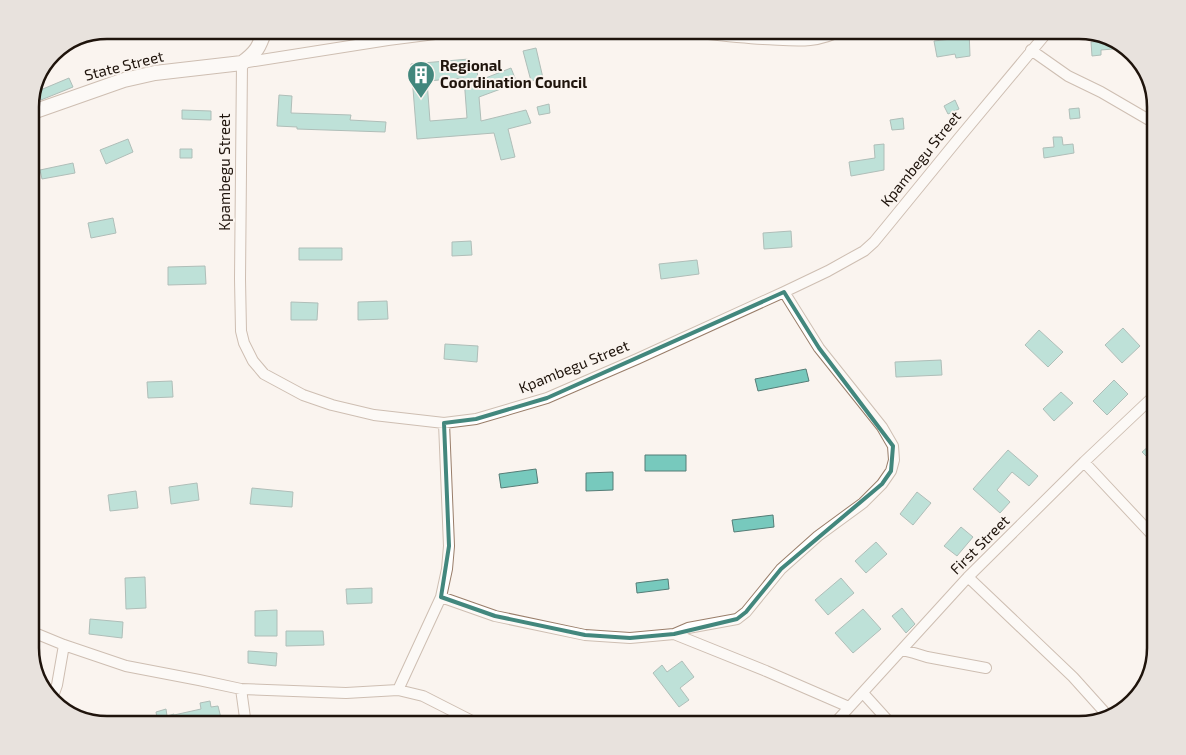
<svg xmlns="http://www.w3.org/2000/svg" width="1186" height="755" font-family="'Exo 2',sans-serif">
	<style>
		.building { fill: #77c9bd; stroke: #557c76; fill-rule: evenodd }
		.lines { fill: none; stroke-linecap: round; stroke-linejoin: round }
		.street-casing { stroke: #997d69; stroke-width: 12 }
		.secondary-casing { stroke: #997d69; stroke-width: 16 }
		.street { stroke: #fff; stroke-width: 10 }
		.secondary { stroke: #fff; stroke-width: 14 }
		.marked { fill: none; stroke: #42877d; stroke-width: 4; stroke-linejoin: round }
		.labels { text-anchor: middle; stroke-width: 4; stroke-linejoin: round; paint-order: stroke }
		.street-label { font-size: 15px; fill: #1f140c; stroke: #faf4ef }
		.poi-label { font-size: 15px; font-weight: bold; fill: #1f140c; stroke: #faf4ef; text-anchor: start }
		.rim { fill: none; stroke: #1f140c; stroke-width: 2.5 }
	</style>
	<rect width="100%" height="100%" fill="#faf4ef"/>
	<!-- building -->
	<path class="building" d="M959,30H969L970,56L956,58L955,54L937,57L934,41L960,38Z
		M1101,37L1112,40L1113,49L1101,50V55L1092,56L1091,42L1102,41Z
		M536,48L543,78L531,81L523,51Z
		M469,59L470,69L477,68L478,81L511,68L517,83L479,97L481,121L526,110L531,123L508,129L515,157L501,160L494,133L417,139L411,64ZM464,78L467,118L430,121L427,81Z
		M69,78L73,87L41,100L38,91Z
		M279,95L292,96L291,113L351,115L350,120L386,122L385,132L297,129V127L277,126Z
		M955,100L959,109L948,114L944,106Z
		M549,104L550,113L539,115L537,107Z
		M1079,108L1080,118L1070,119L1069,109Z
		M182,110L211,111V120L182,119Z
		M903,118L904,129L892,130L890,120Z
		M1053,137H1062L1063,145L1073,144L1074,153L1044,158L1043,148L1054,147Z
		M128,139L133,152L106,164L100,150Z
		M884,144V170L851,176L849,162L875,158L874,145Z
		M180,149H192V158H180Z
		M73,163L75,173L42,179L40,170Z
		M113,218L116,233L91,238L88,223Z
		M791,231L792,247L764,249L763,233Z
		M471,241L472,255L452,256V242Z
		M299,248H342V260H299Z
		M697,260L699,274L661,279L659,264Z
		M205,266L206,284L168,285V267Z
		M387,301L388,319L358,320V302Z
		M291,302L318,303L317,320H291Z
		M1123,328L1140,346L1122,363L1105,345Z
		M1039,330L1063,352L1048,367L1025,345Z
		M445,344L478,346L477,362L444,359Z
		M941,360L942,375L896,377L895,362Z
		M806,369L809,381L758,391L755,379Z
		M1114,380L1128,394L1107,415L1093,401Z
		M172,381L173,397L148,398L147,382Z
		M1061,392L1073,403L1054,421L1043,409Z
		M1156,440V455L1150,460L1142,452Z
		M1008,450L1038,476L1029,486L1012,472L997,490L1010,502L1000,513L973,489Z
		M645,455H686V471H645Z
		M536,469L538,483L501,488L499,474Z
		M613,472V490L586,491V473Z
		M197,483L199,500L171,504L169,487Z
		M252,488L293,492L292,507L250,504Z
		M136,491L138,508L110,511L108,495Z
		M917,492L931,503L913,525L900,514Z
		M773,515L774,527L734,532L732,520Z
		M961,527L973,537L957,556L944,546Z
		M876,542L887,554L866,573L855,561Z
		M145,577L146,608L126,609L125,578Z
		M841,578L854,593L828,615L815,600Z
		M668,579L669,589L637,593L636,583Z
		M372,588V603L347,604L346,589Z
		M902,608L915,624L906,633L892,616Z
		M863,609L881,629L853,653L835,633Z
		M277,610V636H255V611Z
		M90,619L123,622L122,638L89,634Z
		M286,631H323L324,645L286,646Z
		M248,651L277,653L276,666L248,663Z
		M682,661L694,677L680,688L689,700L679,707L653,673L662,665L667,672Z
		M210,701L211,707L218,706L222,722L217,723V725H140V722L157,718L156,712L166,709L167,716L174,714V715L201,709L200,703Z
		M113,716L115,725H105L104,718Z"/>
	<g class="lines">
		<defs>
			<path id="street" d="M466,30L388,40L242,63L240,279L241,331L244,343L253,361L264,374L303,395L332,405L374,415L444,423L476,419L547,398L637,359L784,292L828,271L864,251L874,242L888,225L959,138L1049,30
				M592,30L613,31L635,30
				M670,30C701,33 732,37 763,39C792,40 815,45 842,30
				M388,40L389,30
				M1031,50L1068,76L1101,92L1156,124
				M1084,462L1156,539
				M968,577L1073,677L1109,717
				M441,597L495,616L585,635L630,638L674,634L766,671L849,707
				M30,631L64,645L126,666L199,680L241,689L346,693L398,690L423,696L480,725
				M674,634L688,628L737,619L746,612L781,569L818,536L863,503L882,484L891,471L894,460L893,446L882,427L819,348L784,292
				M902,650L914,653L927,657L986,668
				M241,689L246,725
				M398,690L441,597L447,569L449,546L444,423
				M863,693L892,725
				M52,699L57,685L64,645
				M833,725L968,577L1084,462L1156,394"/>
			<path id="secondary" d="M30,113L124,80L155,73L242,63C257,52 259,47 265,30"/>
		</defs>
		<!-- street casing -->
		<use href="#street" class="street-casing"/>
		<!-- secondary casing -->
		<use href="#secondary" class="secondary-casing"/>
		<!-- street -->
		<use href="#street" class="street"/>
		<!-- secondary -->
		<use href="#secondary" class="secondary"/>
	</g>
	<!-- marked area -->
	<path d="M0 0H1186V755H0ZM784,292L819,348L893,446L891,471L882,484L781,569L746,612L737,619L674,634L630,638L585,635L495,616L441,597L449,546L444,423L476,419L547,398Z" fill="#faf4ef" fill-opacity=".55" fill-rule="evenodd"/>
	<path class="marked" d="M784,292L819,348L893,446L891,471L882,484L781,569L746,612L737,619L674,634L630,638L585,635L495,616L441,597L449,546L444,423L476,419L547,398Z"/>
	<!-- icons -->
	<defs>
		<symbol id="building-pin" viewBox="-11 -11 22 30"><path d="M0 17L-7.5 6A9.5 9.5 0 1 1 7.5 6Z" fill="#42877d" stroke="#faf4ef"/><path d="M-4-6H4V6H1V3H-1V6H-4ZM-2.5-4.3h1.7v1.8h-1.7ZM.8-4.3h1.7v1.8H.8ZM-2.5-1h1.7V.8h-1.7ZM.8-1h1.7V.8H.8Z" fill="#fff"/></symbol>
	</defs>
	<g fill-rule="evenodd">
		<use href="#building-pin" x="405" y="59" width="32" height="43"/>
	</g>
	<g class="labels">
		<!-- street labels -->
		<g class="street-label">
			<text transform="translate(124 66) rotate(-14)" y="5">State Street</text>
			<text transform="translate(921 159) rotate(-51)" y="5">Kpambegu Street</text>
			<text transform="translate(225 172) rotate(-90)" y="5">Kpambegu Street</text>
			<text transform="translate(574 367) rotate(-22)" y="5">Kpambegu Street</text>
			<text transform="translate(980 545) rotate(-45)" y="5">First Street</text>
		</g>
		<!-- poi labels -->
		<g class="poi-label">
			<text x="440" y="71">Regional<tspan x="440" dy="17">Coordination Council</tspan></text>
		</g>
	</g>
	<!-- crop -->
	<path d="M0 0H1186V755H0ZM107 39H1079A68 68 0 0 1 1147 107V648A68 68 0 0 1 1079 716H107A68 68 0 0 1 39 648V107A68 68 0 0 1 107 39Z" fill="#e8e2dd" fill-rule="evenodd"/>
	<path class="rim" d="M107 39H1079A68 68 0 0 1 1147 107V648A68 68 0 0 1 1079 716H107A68 68 0 0 1 39 648V107A68 68 0 0 1 107 39Z"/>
</svg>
